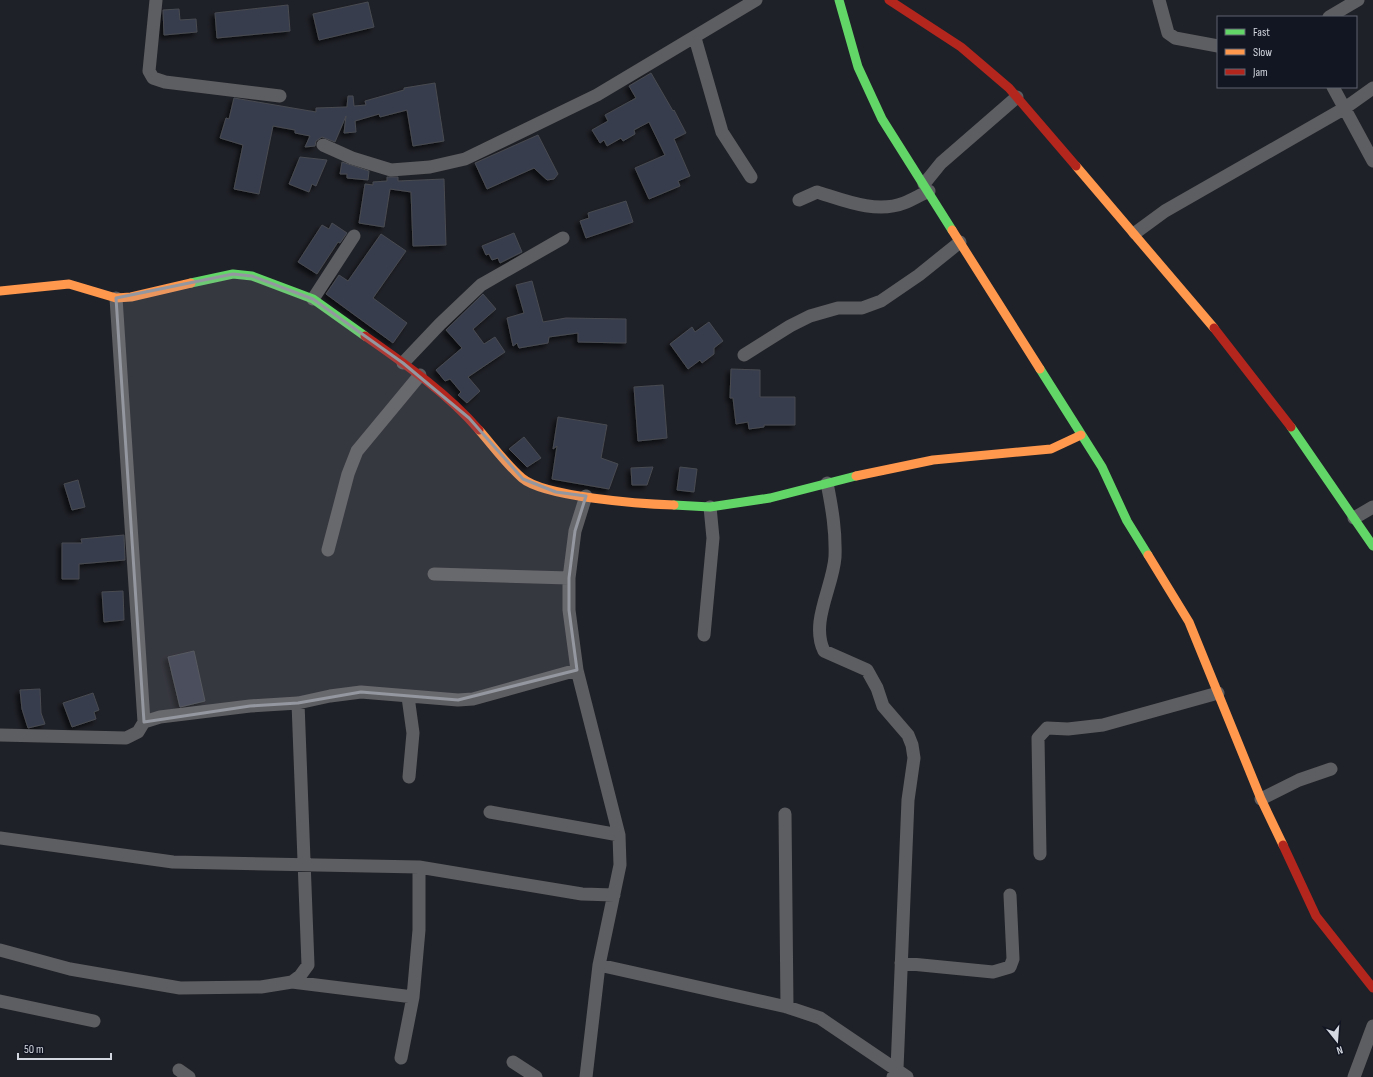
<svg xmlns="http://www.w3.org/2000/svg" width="1373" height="1077" font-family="'Sofia Sans Condensed',sans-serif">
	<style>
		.building { fill: #383c4d; stroke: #484b51; filter: url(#shadow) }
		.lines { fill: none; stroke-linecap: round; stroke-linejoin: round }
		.street { stroke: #5d5e61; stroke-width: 13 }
		.fast { stroke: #63d668; stroke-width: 9 }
		.slow { stroke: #ff974d; stroke-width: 9 }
		.jam { stroke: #b3261e; stroke-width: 9 }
		.marked { fill: #94979f; fill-opacity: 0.2; stroke: #94979f; stroke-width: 3; stroke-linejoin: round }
	</style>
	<defs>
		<filter id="shadow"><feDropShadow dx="-3.5" dy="3.5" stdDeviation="2" flood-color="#0009"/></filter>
	</defs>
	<rect width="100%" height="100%" fill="#1f2128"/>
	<!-- building -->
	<path class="building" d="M368,2L374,27L319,40L313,14Z
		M288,5L290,31L217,38L215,13Z
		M179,9L180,20L196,19L197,32L164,35L163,10Z
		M651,73L673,111L674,110L686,133L674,139L690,176L678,181L680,186L649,199L635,168L665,155L649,122L634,130L635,134L623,141L621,138L607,146L604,140L600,143L592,130L608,121L605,115L636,98L629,86Z
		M435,83L444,141L413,146L407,110L380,117L379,114L355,121L356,132L344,133L346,116L335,142L322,137L316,141L315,146L305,147L310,136L295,133V130L273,126L259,194L234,189L243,145L220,138L226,118L229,119L234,98L316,112V108L347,107L348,96H353L354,106L366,105L365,101L404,90V88Z
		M538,135L558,174L554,179L547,180L534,168L487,189L475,163Z
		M300,157L327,160L316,186L312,184L309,192L289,184Z
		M342,162L369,171L368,180L347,178V174H340Z
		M387,177H398V181L444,179L446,245L413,246L411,192L390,189L384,227L359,223L365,184L373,185V182L387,181Z
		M626,201L633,222L586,238L580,221L589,218L588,213Z
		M332,223L347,233L340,243L338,242L317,274L298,262L322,225L329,229Z
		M514,233L522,252L500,263L498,258L492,260L489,254L486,255L482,246Z
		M381,234L406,251L373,298L407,323L393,343L326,294L339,275L348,281Z
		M532,281L543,322L566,318L626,319V343L578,342V333L549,337L548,343L519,348L517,343L513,346L507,318L524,313L516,285Z
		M483,294L496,309L473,329L484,344L495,337L505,352L468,377L480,391L467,403L458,395L461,392L450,379L445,381L436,370L462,348L446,330Z
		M709,322L723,341L714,348V354L702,363L700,360L688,369L670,344L692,327L695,332Z
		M731,369L760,370V397H795V425H764V427L749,429L748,422L736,424L733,398H730Z
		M663,385L667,438L638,441L634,387Z
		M558,417L607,425L601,458L618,464L609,489L552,479L557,446L553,449Z
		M524,437L541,458L527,467L509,449Z
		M653,467L647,485H632L631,468Z
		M680,467L697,469L694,492L677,490Z
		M78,480L85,507L72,510L64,484Z
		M124,535L125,560L79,564V579H62V543H82L81,539Z
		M123,591L124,620L104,622L102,592Z
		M194,651L205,701L180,707L168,657Z
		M40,689L41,713L45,724L28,728L22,709L20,690Z
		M93,693L99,710L94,712L96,719L72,727L63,703Z"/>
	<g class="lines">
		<!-- street -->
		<path class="street" d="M156,0L149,71L153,78L165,82L280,96
			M1159,0L1168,33L1175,38L1218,46
			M1329,17L1358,0
			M695,38L722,132L751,177
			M1333,87L1373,161
			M323,145L352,158L391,170L430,167L465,159L597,95L756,0
			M924,184L941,163L1017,97
			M799,200L817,192C843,200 876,214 904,203C912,200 920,195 929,191
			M1135,233L1165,211L1345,108L1373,88
			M313,299L354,236
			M744,355L790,326L810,316L838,308H862L881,301L919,275L960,242
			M403,363L440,324L481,285L563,238
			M827,483C832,508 836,531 835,557C833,587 810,622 824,651L867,670L877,688L883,706L908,735L912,745L914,758L908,800L897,1069L893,1077
			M1354,518L1373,507
			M328,550L348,474L357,451L420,375
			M434,574L569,578
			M704,635L713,538L710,507
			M408,697L413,733L409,777
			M144,722L160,717L250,706L298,703L330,696L361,692L458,700L473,699L577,670
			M0,735L126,738L138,732L144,722L116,298
			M1261,799L1299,780L1331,769
			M490,812L619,835
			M785,814L787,1007
			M0,838L173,862L419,867L582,894L614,895
			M1040,854L1038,738L1047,728L1068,729L1103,725L1218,693
			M0,950L70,969L180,988L261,987L292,982L300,976L308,965L298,703
			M901,963L993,972L1010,967L1013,959L1010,895
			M599,965L787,1007L820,1018L907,1077
			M292,982L413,997
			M0,1001L94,1021
			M401,1058L413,997L419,930V867
			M513,1062L536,1077
			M179,1070L189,1077
			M586,1077L599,965L620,865L619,835L577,670L569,610V578L575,531L586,496
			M1354,1077L1373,1026"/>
		<!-- fast -->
		<path class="fast" d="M839,0L858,67L882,119L952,230
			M191,283L233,274L252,276L313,299L365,336
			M1040,369L1102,467L1127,521L1148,555
			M1291,427L1373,546
			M674,505L710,507L770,498L856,476"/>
		<!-- slow -->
		<path class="slow" d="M1076,166L1214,328
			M952,230L1040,369
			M0,291L69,284L116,298L131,297L191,283
			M479,430C493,446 506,464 522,478C544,497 642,504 674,505
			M856,476L933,460L1051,449L1081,435
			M1148,555L1189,622L1261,799L1283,845"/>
		<!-- jam -->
		<path class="jam" d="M889,0L961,47L1009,88L1076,166
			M1214,328L1291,427
			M365,336C405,364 447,393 479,430
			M1283,845L1316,916L1373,988"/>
	</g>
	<!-- marked area -->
	<path class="marked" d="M233,274L252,276L313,299L403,363L469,418L523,479L556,492L586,496L575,531L569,578V610L577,670L458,700L361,692L298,703L250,706L144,722L116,298Z"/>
	<!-- legend -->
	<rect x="1217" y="16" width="140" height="72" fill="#121622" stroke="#5f636e"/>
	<rect x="1225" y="29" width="20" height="6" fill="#63d668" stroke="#5f636e"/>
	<text x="1253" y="36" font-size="12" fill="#d3d7df">Fast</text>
	<rect x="1225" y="49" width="20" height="6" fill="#ff974d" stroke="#5f636e"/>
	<text x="1253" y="56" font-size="12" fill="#d3d7df">Slow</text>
	<rect x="1225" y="69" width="20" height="6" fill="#b3261e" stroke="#5f636e"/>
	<text x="1253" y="76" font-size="12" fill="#d3d7df">Jam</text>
	<!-- north arrow -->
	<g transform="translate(1337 1041) rotate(163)" stroke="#121622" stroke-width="3" paint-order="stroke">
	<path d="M0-3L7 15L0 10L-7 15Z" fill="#d3d7df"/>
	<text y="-6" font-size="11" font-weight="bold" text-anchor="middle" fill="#d3d7df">N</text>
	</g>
	<!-- scale -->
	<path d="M18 1053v6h93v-6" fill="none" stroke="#d3d7df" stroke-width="2"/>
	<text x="24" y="1053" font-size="12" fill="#d3d7df" stroke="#121622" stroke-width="3" paint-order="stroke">50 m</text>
</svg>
